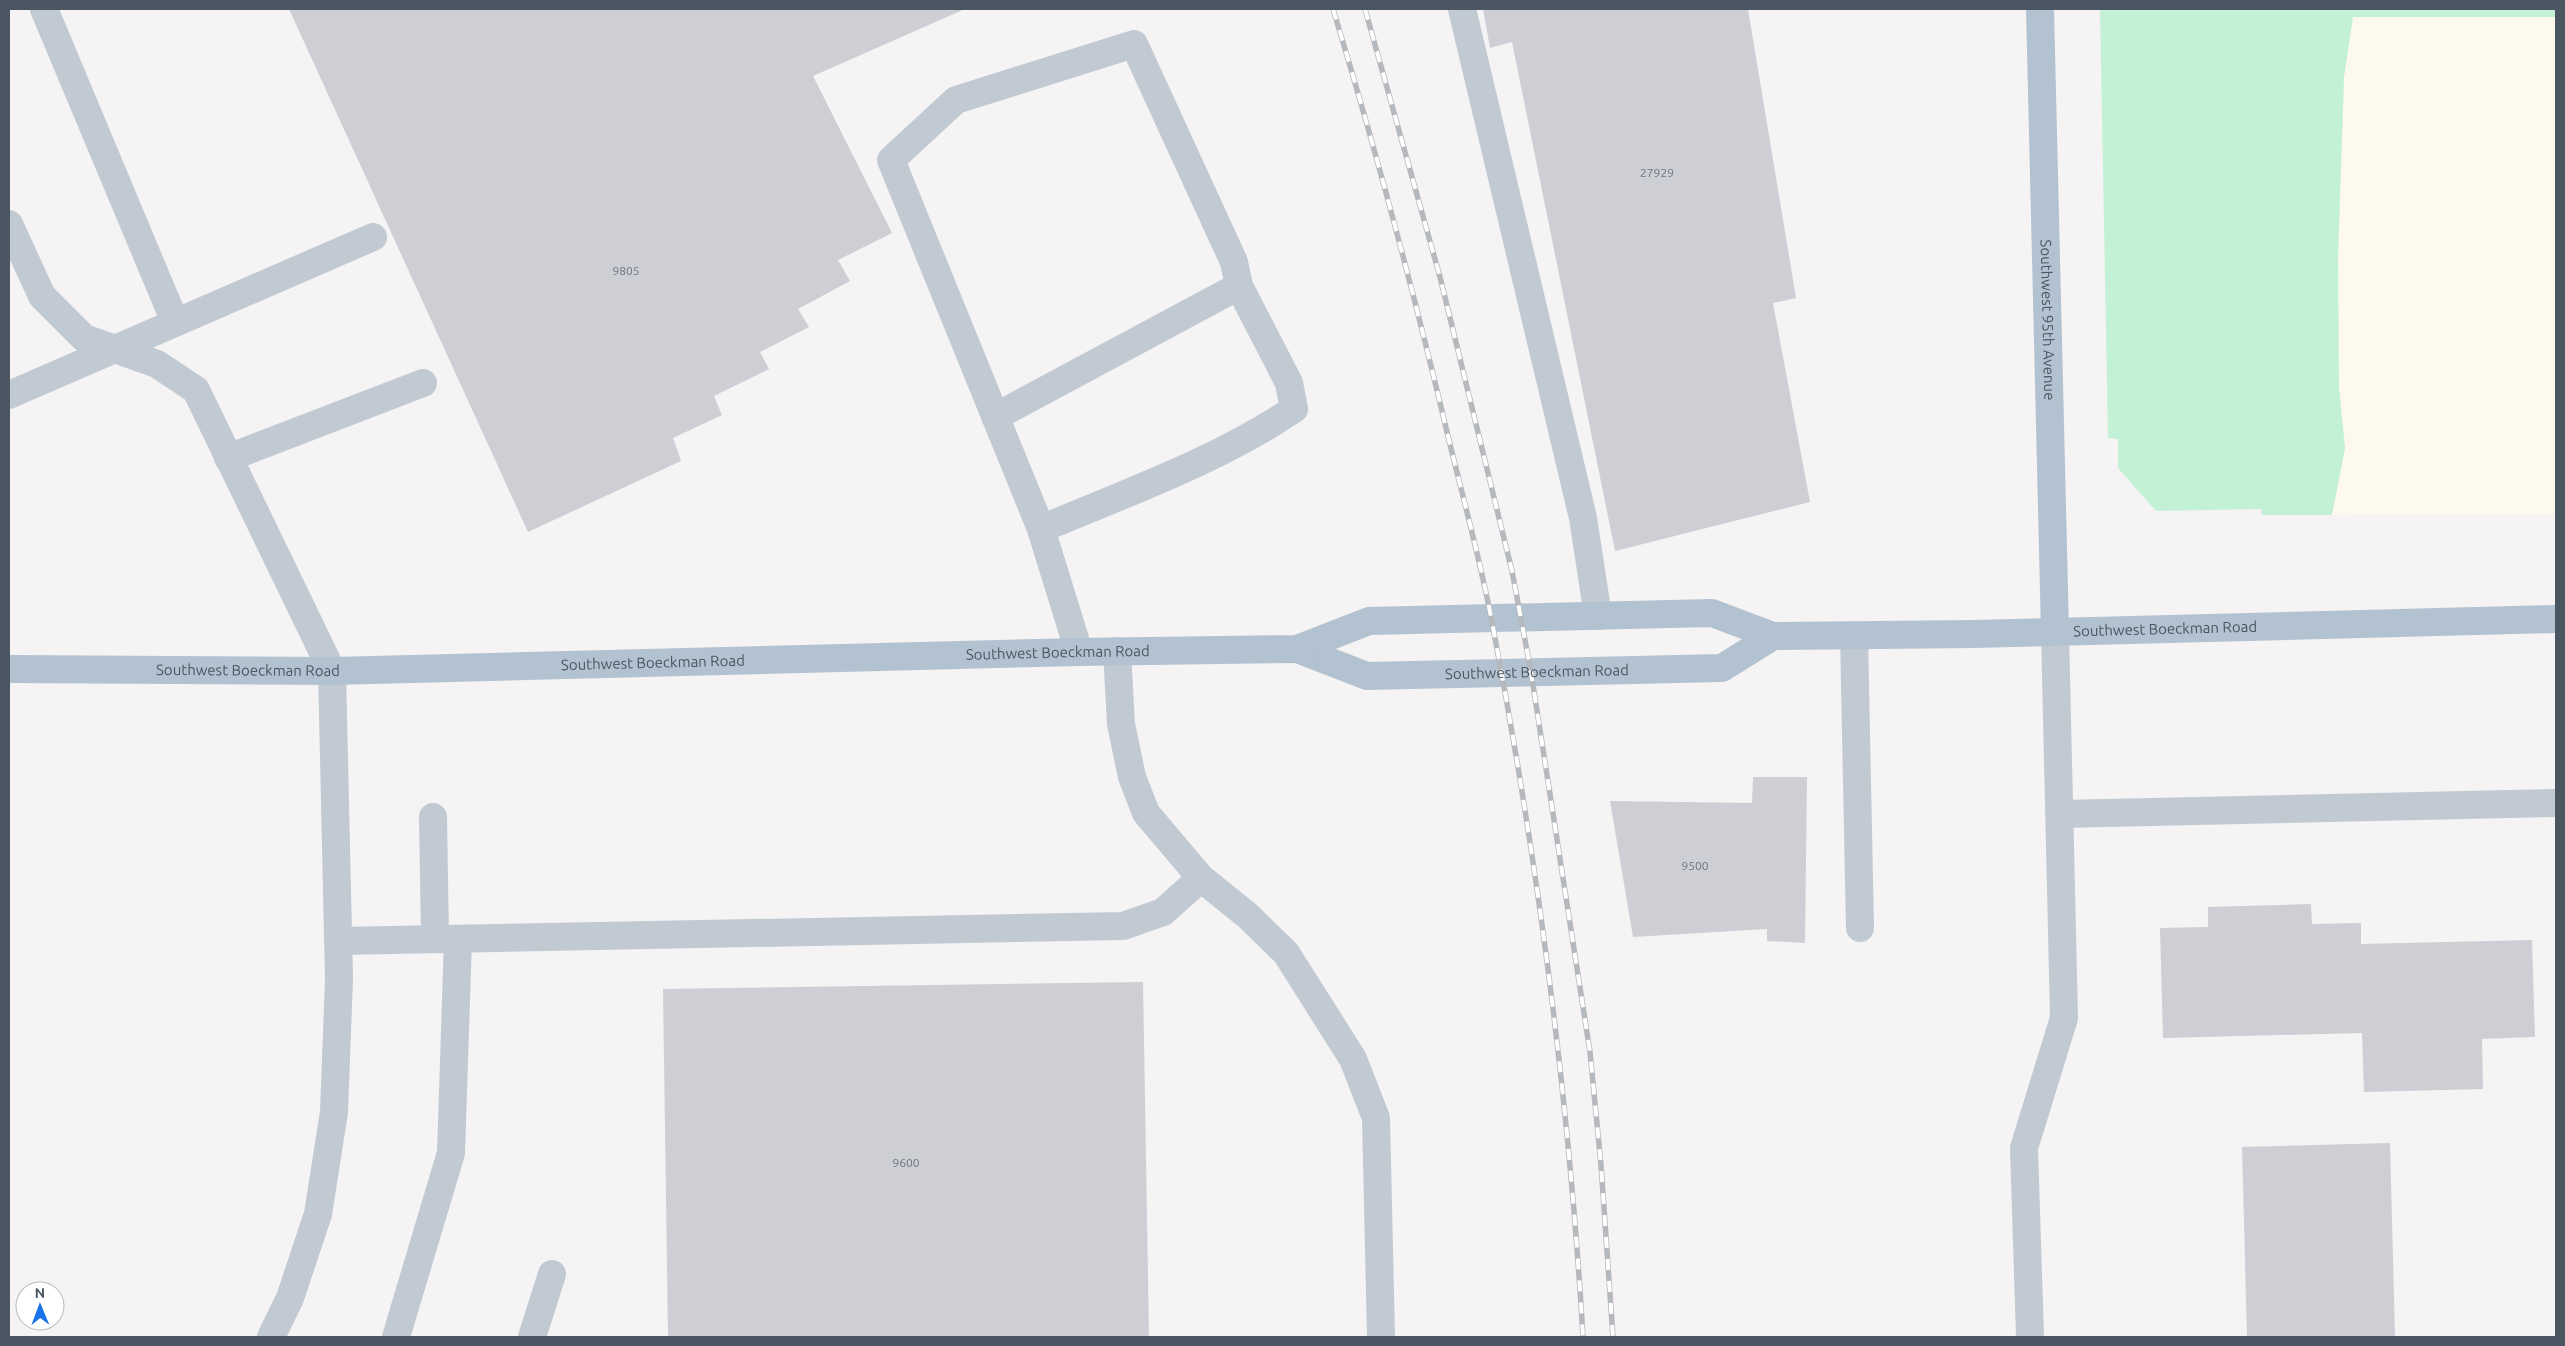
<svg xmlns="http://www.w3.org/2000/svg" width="2565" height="1346" font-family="Ubuntu,sans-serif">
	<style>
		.commercial { fill: #fdf9ef }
		.green { fill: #c3f1d5 }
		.building { fill: #cdcfd5 }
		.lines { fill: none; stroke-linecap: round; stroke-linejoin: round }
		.minor { stroke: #c1cad2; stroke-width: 28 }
		.major { stroke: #b3c2d1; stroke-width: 28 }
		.rail-casing { stroke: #b5b8bd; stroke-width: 5.5 }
		.rail { stroke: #fff; stroke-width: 4; stroke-dasharray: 11; stroke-linecap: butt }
		.labels { text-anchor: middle; stroke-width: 4; stroke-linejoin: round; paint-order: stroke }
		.number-label { font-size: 12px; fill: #6b747e }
		.street-label { font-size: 15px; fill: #4a5661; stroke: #fff }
	</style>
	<rect width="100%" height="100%" fill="#f5f3f3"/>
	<!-- commercial -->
	<path class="commercial" d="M2353,17H2556V514L2332,515L2345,448L2339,387L2338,259L2344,77Z"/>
	<!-- green -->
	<path class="green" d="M2100,9H2556V17H2353L2344,77L2338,259L2339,387L2345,448L2332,515H2262L2261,509L2156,511L2118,468V439L2108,438Z"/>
	<!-- building -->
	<path class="building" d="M289,9H965L813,76L892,233L838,260L850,281L798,309L809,327L760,352L769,369L714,396L722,415L673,438L681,461L528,532Z
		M1483,9H1748L1796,298L1773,303L1810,502L1615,551L1512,42L1490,48Z
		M1753,777H1807L1805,943L1767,941V929L1633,937L1610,801L1752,803Z
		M2311,904L2312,924L2361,923V944L2532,940L2535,1037L2482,1039L2483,1089L2364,1092L2362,1033L2163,1038L2160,928L2208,927V907Z
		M1143,982L1149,1337H668L663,989Z
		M2390,1143L2395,1337H2247L2242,1147Z"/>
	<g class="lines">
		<!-- minor -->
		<path class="minor" d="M44,9L175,322
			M1462,9L1583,518L1598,616
			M9,224L42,296L84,338L157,364L196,390L332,671L339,979L334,1112L318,1214L290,1298L271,1337
			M9,395L373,237
			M995,417L1239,286L1234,262L1134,44L956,100L891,160L1041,529L1079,652
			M228,458L423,383
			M1041,529C1124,494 1219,460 1294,409L1289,383L1239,286
			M1854,636L1860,928
			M1117,651L1121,724L1132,777L1146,813L1201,878L1248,916L1286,953L1353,1059L1376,1118L1381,1337
			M2060,814L2556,803
			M433,817L435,938
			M338,941L1123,926L1163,912L1201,878
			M396,1337L451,1153L458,939
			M532,1337L552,1274
			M2030,1337L2024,1148L2064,1018L2055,632"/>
		<!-- major -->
		<g class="major">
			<path id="s1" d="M2040,9L2055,632"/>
			<path id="s2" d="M1297,649L1367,676L1722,668L1773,636"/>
			<path id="s3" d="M9,669L332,671L1079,652L1297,649L1369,621L1712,613L1773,636L1974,634L2556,619"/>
		</g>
		<defs>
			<path id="rail" d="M1333,9C1376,150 1414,293 1448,436C1463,498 1480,559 1492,622C1537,857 1569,1098 1583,1337
				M1365,9L1440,277L1512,571L1531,672L1590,1052L1601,1165L1613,1337"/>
		</defs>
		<!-- rail casing -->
		<use href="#rail" class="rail-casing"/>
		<!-- rail -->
		<use href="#rail" class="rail"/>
	</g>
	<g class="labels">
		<!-- number labels -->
		<g class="number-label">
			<text x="1657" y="177">27929</text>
			<text x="626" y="275">9805</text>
			<text x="1695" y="870">9500</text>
			<text x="906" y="1167">9600</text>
		</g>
		<!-- street labels -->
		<g class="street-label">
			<text dy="5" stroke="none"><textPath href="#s1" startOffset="311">Southwest 95th Avenue</textPath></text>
			<text dy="5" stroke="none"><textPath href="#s3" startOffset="2166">Southwest Boeckman Road</textPath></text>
			<text dy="5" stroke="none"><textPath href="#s3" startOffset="1049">Southwest Boeckman Road</textPath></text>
			<text dy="5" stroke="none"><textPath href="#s3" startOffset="644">Southwest Boeckman Road</textPath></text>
			<text dy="5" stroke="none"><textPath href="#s3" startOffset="239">Southwest Boeckman Road</textPath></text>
			<text dy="5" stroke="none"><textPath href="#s2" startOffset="245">Southwest Boeckman Road</textPath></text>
		</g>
	</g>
	<!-- border -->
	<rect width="2565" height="1346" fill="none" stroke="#4a5661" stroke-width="20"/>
	<!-- north arrow -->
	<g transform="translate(40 1306) rotate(359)"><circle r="24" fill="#ffffff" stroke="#b7bbc0"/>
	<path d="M0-4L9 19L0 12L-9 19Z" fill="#1a73e8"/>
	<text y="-8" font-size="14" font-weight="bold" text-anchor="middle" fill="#4a5661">N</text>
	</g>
</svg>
